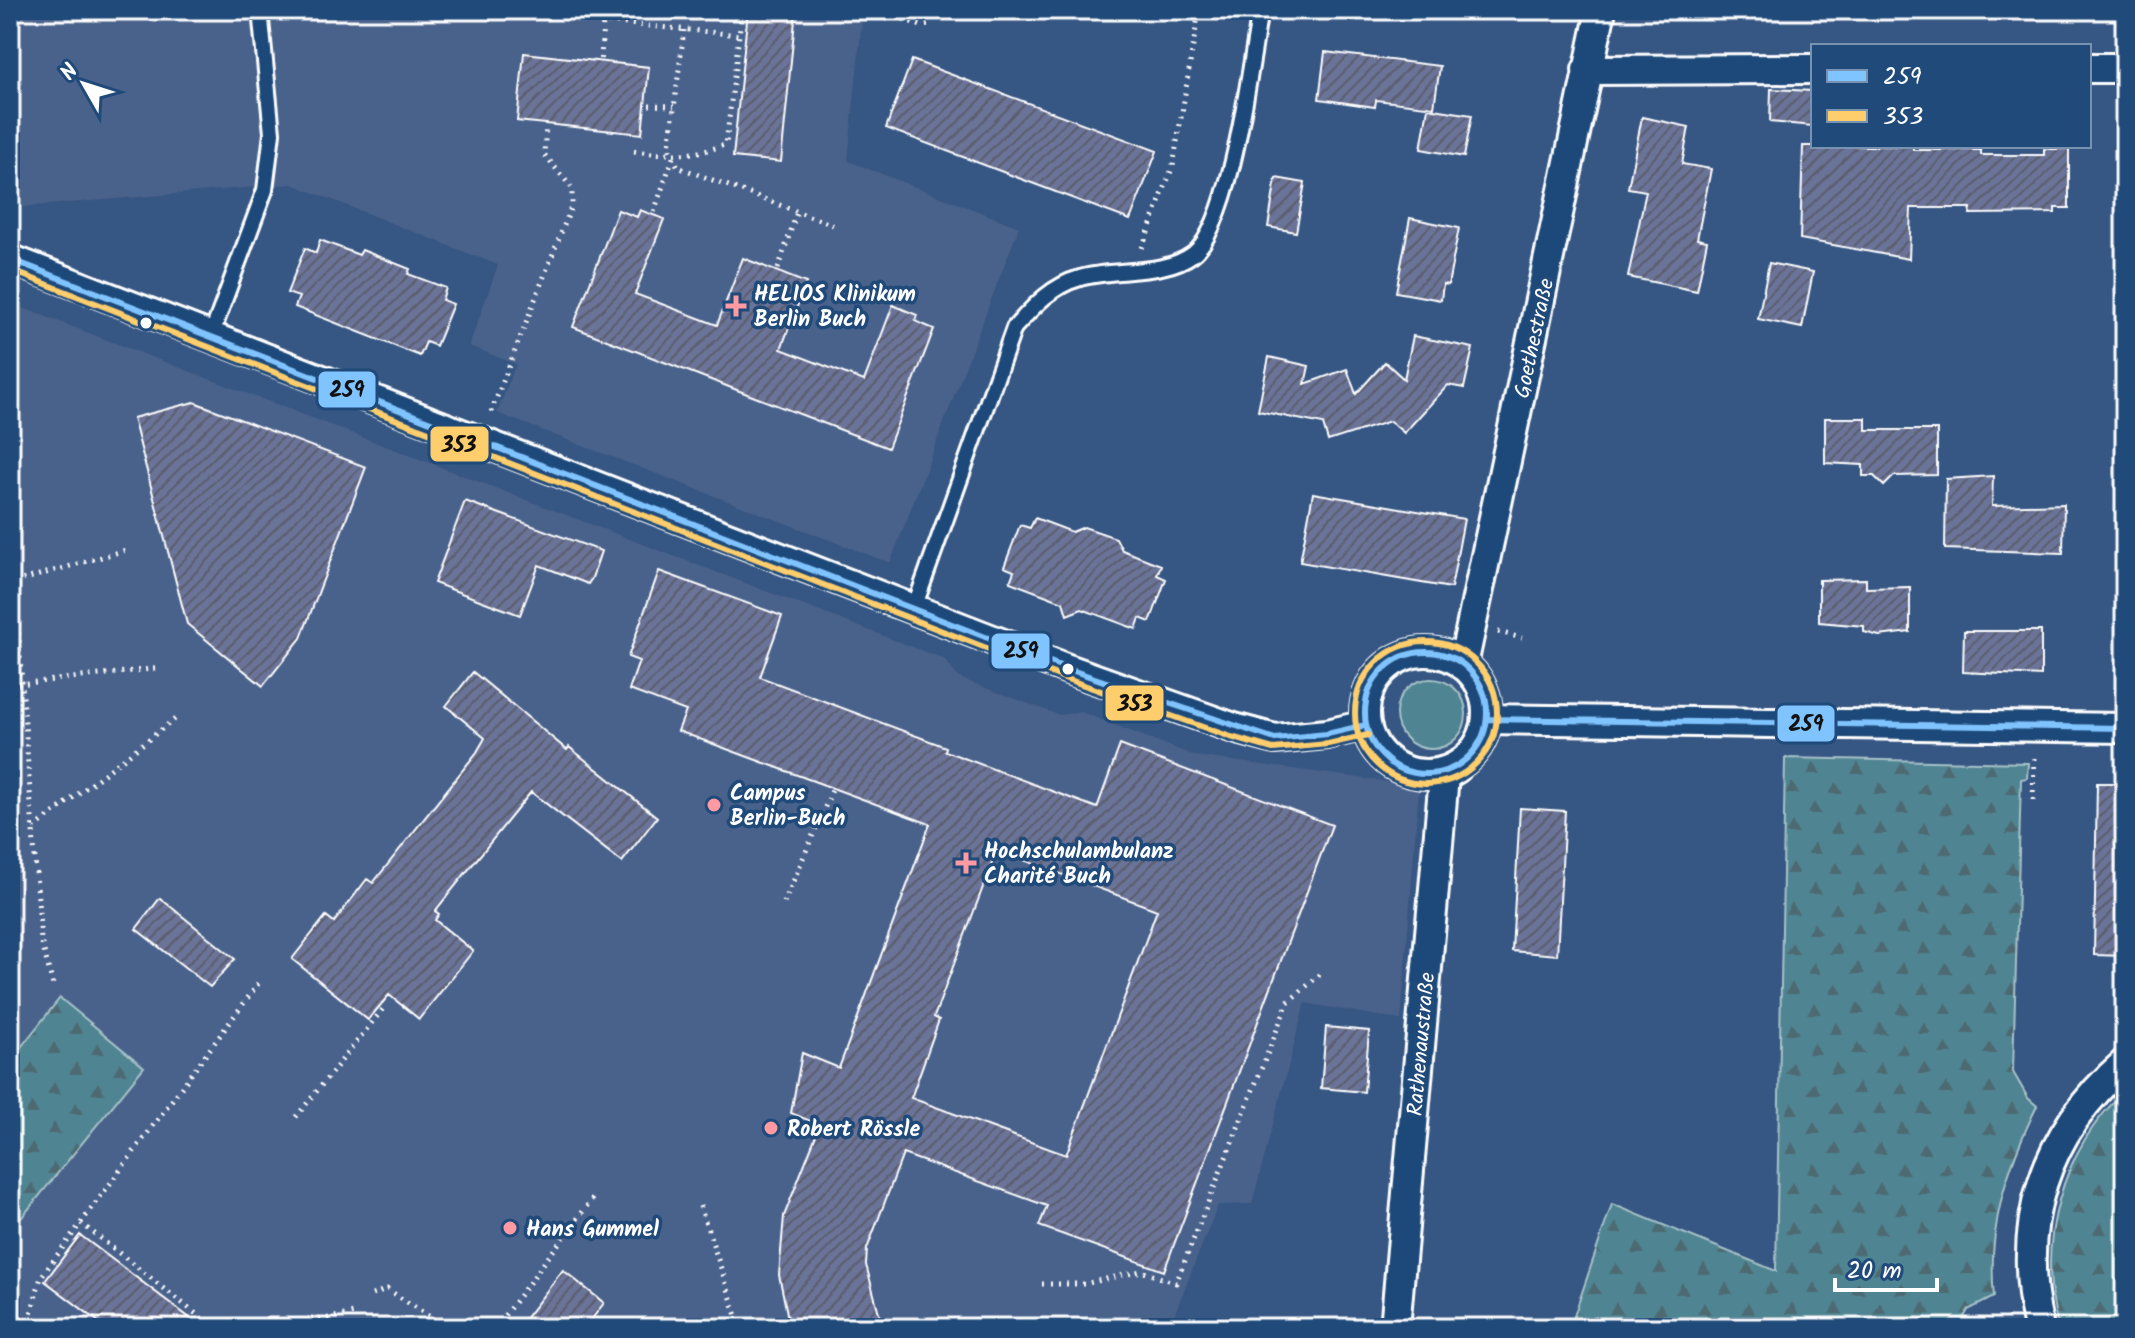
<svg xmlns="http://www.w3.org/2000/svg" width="2135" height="1338" font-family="Kalam,sans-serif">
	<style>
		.built { fill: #4a628b }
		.grass { fill: #4f8492; stroke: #a7c2c8; stroke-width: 2 }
		.forest { fill: url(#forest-firs); stroke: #a7c2c8; stroke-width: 2 }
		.building { fill: url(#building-hatch); stroke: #fff; stroke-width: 2; fill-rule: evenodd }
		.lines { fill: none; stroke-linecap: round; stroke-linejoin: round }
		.lane-casing { stroke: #fff; stroke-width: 20 }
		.street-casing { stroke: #fff; stroke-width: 34 }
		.path { stroke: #fff; stroke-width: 5; stroke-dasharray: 2 6; stroke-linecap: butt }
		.lane { stroke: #1f4a7a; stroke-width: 14 }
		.street { stroke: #1f4a7a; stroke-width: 28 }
		.bus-1-casing { stroke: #1f4a7a; stroke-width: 12 }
		.bus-2-casing { stroke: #1f4a7a; stroke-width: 12 }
		.bus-1 { stroke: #80c4ff; stroke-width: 6 }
		.bus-2 { stroke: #fece6d; stroke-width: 6 }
		.poi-dot { fill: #ff9aa2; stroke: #1f4a7a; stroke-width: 3 }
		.bus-dot { fill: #fff; stroke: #1f4a7a; stroke-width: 3 }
		.labels { text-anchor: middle; stroke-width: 7; stroke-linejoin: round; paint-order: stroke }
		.poi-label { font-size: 22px; font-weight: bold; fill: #fff; stroke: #1f4a7a; text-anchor: start }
		.street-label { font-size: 22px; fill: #fff; stroke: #1f4a7a }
		.line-badge { stroke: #1f4a7a; stroke-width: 3 }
		.pale-badge-label { font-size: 22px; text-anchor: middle; font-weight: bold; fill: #111 }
	</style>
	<defs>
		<pattern id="forest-firs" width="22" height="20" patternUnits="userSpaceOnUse" patternTransform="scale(2)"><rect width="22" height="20" fill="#4f8492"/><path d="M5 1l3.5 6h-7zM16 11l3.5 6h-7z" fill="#4e6b72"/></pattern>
		<pattern id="building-hatch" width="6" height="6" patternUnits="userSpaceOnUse" patternTransform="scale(2)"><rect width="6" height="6" fill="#6b7398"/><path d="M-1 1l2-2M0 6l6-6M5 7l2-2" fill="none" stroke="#5a5e6e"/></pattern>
	</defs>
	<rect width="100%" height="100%" fill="#365683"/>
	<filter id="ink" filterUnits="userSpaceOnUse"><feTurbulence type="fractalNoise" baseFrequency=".0125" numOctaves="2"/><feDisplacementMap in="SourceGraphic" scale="16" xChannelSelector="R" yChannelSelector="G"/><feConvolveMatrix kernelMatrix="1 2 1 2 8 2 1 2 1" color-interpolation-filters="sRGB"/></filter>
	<g filter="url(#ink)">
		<!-- built -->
		<path class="built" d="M10,10H863L848,161L1019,227L890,563L497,413L516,364L469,346L498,265L292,184L10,208Z
			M10,303L944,659L959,678L1059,715L1081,712L1195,756L1419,786L1401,1020L1305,1003L1252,1204L1218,1205L1169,1328H10Z"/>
		<!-- grass -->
		<path class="grass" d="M1396 714a35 35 0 1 1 70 0a35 35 0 1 1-70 0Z"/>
		<!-- forest -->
		<path class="forest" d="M1785,758L2028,763L2027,778L2021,779L2013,1072L2028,1098L2037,1106C2007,1167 1987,1228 1994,1297L1968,1310L1958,1328H1570L1612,1204L1776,1271Z
			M60,998L144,1067L10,1232V1061Z
			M2125,1091V1328H2059C2035,1245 2061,1149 2125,1091Z"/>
		<!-- building -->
		<path class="building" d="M748,10H796L781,162L733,157Z
			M1325,52L1440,66L1434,107L1376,100L1375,107L1319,99Z
			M524,53L649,67L642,134L517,121Z
			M912,60L1157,151L1130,220L886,128Z
			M1771,89L1813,91V126L1770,122Z
			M1428,108L1472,115L1464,157L1421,149Z
			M1642,117L1689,127L1682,164L1711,169L1697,239L1707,241L1697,291L1628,277L1646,191L1628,188Z
			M1803,146H1913V150H1981V155H2044V149H2069V208H2055V213L1970,214L1971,208H1911L1909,259L1800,239Z
			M1276,178L1305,183L1296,232L1268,227Z
			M618,210L637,217L640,210L664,219L635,294L717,325L743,258L806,283L781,349L864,381L893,305L917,315L915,321L934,329L888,448L573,327Z
			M1410,218L1459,228L1448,285L1443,284L1441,300L1396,292Z
			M320,240L359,255L362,250L410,269L408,274L446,288L442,300L453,304L436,346L426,342L420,356L295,307L299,297L287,293L305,248L316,253Z
			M1769,263L1813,272L1802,328L1758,319Z
			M1413,336L1473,348L1464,388L1448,385L1404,433L1390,421L1328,441L1323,424L1258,411L1269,357L1309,366L1305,384L1347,369L1356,394L1385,362L1404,379Z
			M194,402L366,467L301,638L263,686L187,624L133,418Z
			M1825,418H1866V430H1937V475L1894,476L1884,486L1874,476H1863V465L1825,463Z
			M1993,476L1992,506L2064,504L2063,553L1945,549L1946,479Z
			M1313,493L1464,519L1451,588L1300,562Z
			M465,501L601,551L592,578L588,584L539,565L520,615L434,583Z
			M1035,518L1072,532L1084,527L1116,538L1122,550L1161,565L1157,575L1166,579L1150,622L1140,618L1136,629L1082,609L1067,615L1063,602L1010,582L1014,571L1004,567L1020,525L1030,528Z
			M659,571L782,616L760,677L946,747L945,751L1097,808L1120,745L1332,825L1164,1271L1039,1226L1047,1206L903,1154L867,1249L866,1265L883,1328H790L779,1275L784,1216L820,1125L791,1113L802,1053L839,1068L930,824L678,731L686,711L629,690L639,661L628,657ZM997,850L1157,910L1066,1155L911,1098L939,1020L934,1017Z
			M1866,579V588L1910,587V632L1879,636L1864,632V626L1819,622V580Z
			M1964,631H2041V676L1963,672Z
			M473,672L567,750L569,747L657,817L622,862L531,792L435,911L439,914L435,920L473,951L419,1019L389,995L368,1020L292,959L326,916L334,922L367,879L373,883L477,752L485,738L446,706Z
			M2097,783H2125V956L2094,955Z
			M1520,808L1565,811L1557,955L1512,951Z
			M160,898L235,959L210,987L136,929Z
			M1326,1027L1369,1031L1364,1092L1321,1088Z
			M80,1235L203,1328H107L45,1281Z
			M563,1270L604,1303L585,1328H518Z"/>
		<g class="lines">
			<defs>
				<path id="lane" d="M211,336L265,190L272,133L260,10
					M914,608L1014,328C1033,307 1051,286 1080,278C1113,268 1164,276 1193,254C1232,224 1251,61 1260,10"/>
				<path id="street" d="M2089,68H2125
					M1587,70L1813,69
					M10,259L1068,669L1234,728L1275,739L1327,734L1366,725
					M1365 713a61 61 0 1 1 122 0a61 61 0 1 1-122 0Z
					M1463,665L1601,10
					M1487,719L2125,728
					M1395,1328L1444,776L1457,768
					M2039,1328C2015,1224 2044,1133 2125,1063"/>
			</defs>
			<!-- lane casing -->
			<use href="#lane" class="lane-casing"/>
			<!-- street casing -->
			<use href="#street" class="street-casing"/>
			<!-- path -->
			<path class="path" d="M598,10L607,22L740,35
				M881,10L921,26L932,25
				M684,30L669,148L678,167L833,225
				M601,59L603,20
				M649,105L674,106
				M634,151C667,155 695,157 726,144L742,10
				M654,212L673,157
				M1142,248L1173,166L1199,10
				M778,269L797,212
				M491,412L572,205V188L544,154L546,127
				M10,521L41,940L53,985
				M15,582L129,549
				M1498,632L1522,638
				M10,685L161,668
				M2033,800L2034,757
				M34,828L175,719
				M784,903L833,788
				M296,1117L383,1009
				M700,1206L741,1328
				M81,1223L214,1328
				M1042,1284H1084L1141,1271L1176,1283L1288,1002L1322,973
				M372,1295L387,1289L447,1328
				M27,1328L41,1277L261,980
				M280,1328L354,1313
				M495,1328L596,1194"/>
			<!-- lane -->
			<use href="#lane" class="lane"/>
			<!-- street -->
			<use href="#street" class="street"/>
			<defs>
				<path id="bus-1" d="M10,259L1068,669L1275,739L1327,734L1366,725
					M1365 713a61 61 0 1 1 122 0a61 61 0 1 1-122 0Z
					M1487,719L2125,728"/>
				<path id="bus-2" d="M10,270L1064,678L1231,737L1273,749L1328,744L1368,735
					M1355 713a71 71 0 1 1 142 0a71 71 0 1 1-142 0Z"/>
			</defs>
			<!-- bus-1 casing -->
			<use href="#bus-1" class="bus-1-casing"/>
			<!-- bus-2 casing -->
			<use href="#bus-2" class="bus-2-casing"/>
			<!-- bus-1 -->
			<use href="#bus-1" class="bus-1"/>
			<!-- bus-2 -->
			<use href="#bus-2" class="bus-2"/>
		</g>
	</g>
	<!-- markers -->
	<g class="poi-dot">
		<path d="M732 294h8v8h8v8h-8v8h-8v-8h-8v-8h8z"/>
		<circle cx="714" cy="805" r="8"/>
		<path d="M962 851h8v8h8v8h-8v8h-8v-8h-8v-8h8z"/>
		<circle cx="771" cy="1128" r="8"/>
		<circle cx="510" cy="1228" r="8"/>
	</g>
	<g class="bus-dot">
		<circle cx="146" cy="323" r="7"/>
		<circle cx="1068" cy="669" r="7"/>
	</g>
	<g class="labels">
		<!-- poi labels -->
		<g class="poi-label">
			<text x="754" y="301">HELIOS Klinikum<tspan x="754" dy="25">Berlin Buch</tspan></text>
			<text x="730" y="800">Campus<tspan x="730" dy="25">Berlin-Buch</tspan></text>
			<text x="984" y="858">Hochschulambulanz<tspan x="984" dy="25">Charité Buch</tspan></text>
			<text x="787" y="1136">Robert Rössle</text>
			<text x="526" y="1236">Hans Gummel</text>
		</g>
		<!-- street labels -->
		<g class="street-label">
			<text transform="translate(1533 338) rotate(-78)" y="8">Goethestraße</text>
			<text transform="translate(1420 1044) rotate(-85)" y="8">Rathenaustraße</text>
		</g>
	</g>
	<g class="line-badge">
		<rect x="317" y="370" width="60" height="39" rx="8" fill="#80c4ff"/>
		<rect x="429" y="425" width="61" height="38" rx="8" fill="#fece6d"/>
		<rect x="990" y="632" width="61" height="38" rx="8" fill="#80c4ff"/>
		<rect x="1104" y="684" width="61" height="38" rx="8" fill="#fece6d"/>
		<rect x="1776" y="704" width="60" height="39" rx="8" fill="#80c4ff"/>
	</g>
	<g class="pale-badge-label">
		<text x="347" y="397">259</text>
		<text x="459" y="452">353</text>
		<text x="1021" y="658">259</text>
		<text x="1135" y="711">353</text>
		<text x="1806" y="731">259</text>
	</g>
	<!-- margin -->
	<rect width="2135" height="1338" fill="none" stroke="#1f4a7a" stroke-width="40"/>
	<rect x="20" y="20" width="2095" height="1298" fill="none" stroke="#fff" stroke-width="3" filter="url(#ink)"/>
	<!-- legend -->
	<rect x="1811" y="44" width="280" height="104" fill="#1f4a7a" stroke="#7992af" stroke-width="2"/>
	<rect x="1827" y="70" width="40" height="12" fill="#80c4ff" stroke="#7992af" stroke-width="2"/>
	<text x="1883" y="84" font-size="24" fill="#ffffff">259</text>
	<rect x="1827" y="110" width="40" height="12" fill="#fece6d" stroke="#7992af" stroke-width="2"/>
	<text x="1883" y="124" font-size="24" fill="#ffffff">353</text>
	<!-- north arrow -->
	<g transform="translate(84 84) rotate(309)" stroke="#1f4a7a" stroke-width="6" paint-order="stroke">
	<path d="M0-6L14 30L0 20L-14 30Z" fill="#ffffff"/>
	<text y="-12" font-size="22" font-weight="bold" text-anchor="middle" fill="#ffffff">N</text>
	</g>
	<!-- scale -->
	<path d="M1835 1278v12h102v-12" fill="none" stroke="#ffffff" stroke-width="4"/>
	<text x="1847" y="1278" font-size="24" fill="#ffffff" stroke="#1f4a7a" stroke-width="6" paint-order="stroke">20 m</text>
</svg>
